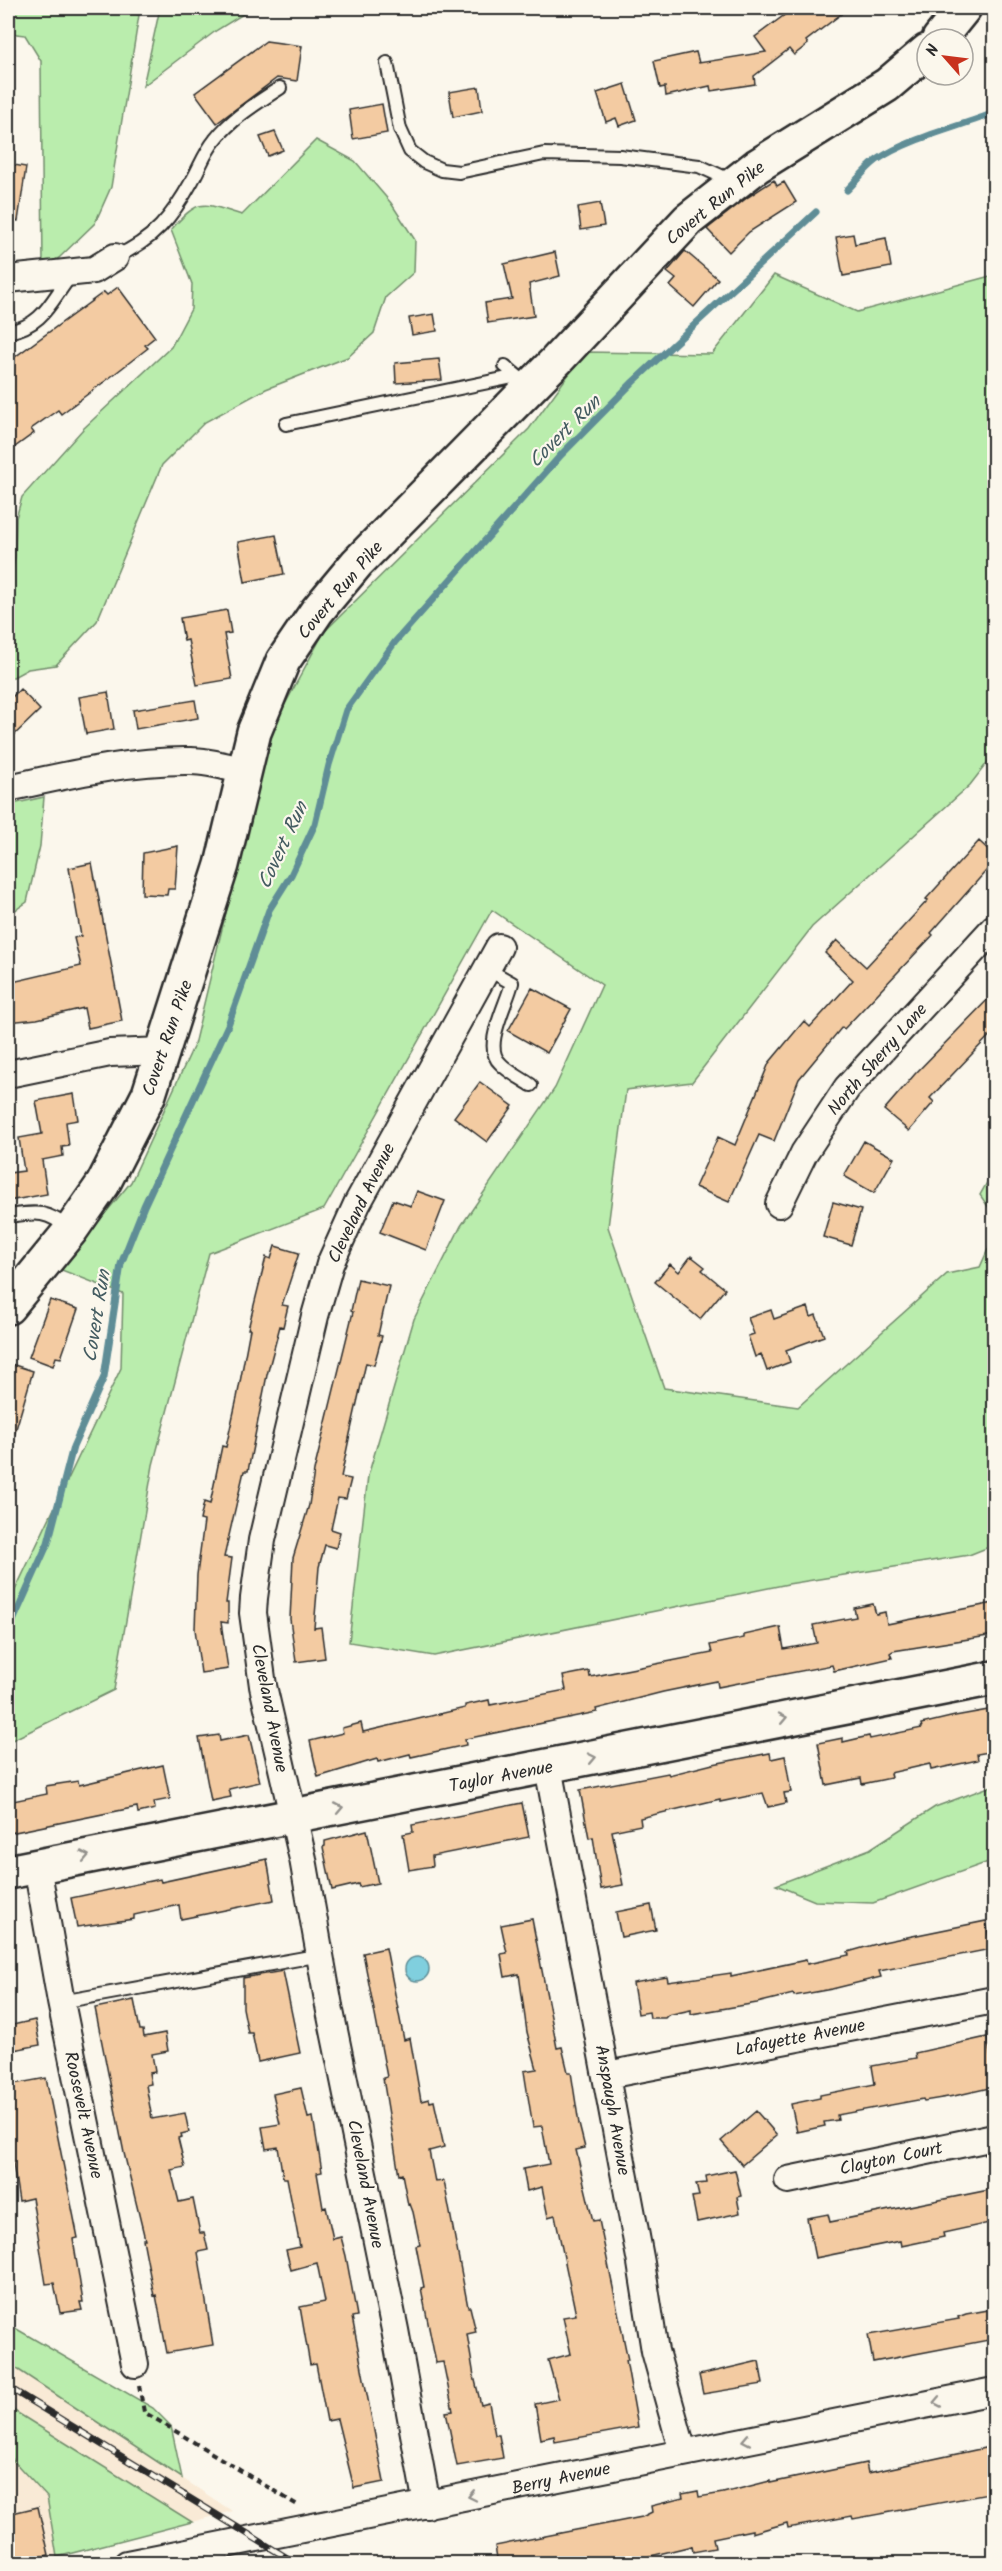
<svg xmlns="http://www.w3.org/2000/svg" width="1002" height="2571" font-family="Kalam,sans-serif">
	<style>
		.built { fill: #f9ead6 }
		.green { fill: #baedad; stroke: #728c6c; stroke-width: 1.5 }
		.water { fill: #80cfde; stroke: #5e8d96; stroke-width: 1.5 }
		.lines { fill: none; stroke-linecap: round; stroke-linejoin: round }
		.stream { stroke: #5e8d96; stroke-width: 7 }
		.building { fill: #f3cba2; stroke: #2b2b2b; stroke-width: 1.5 }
		.lane-casing { stroke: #2b2b2b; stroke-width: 16 }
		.street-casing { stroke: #2b2b2b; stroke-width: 30 }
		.secondary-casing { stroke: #2b2b2b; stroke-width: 38 }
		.path { stroke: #2b2b2b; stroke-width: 4; stroke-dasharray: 6 4.5; stroke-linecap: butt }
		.lane { stroke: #fbf7ec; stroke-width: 12 }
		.street { stroke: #fbf7ec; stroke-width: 26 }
		.secondary { stroke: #fbf7ec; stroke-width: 33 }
		.rail-casing { stroke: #2b2b2b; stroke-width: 7 }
		.rail { stroke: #fbf7ec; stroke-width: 4.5; stroke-dasharray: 14; stroke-linecap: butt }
		.oneway { stroke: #93918c }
		.labels { text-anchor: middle; stroke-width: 4.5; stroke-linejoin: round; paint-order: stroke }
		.street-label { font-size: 18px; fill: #2b2b2b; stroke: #fbf7ec }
		.water-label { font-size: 20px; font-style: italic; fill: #445c61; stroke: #fbf7ec }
	</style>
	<rect width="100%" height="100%" fill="#fbf7ec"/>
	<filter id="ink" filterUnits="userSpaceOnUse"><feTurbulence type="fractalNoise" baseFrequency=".0167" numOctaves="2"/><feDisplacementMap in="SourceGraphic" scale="12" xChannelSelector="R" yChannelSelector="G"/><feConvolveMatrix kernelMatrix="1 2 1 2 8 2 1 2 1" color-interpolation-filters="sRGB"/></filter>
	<g filter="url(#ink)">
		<!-- built -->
		<path class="built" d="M8,2363L232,2511L192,2522L8,2407Z
			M8,2455L47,2497L57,2557L23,2563H8Z
			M303,2554L320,2563L256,2562L302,2554Z"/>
		<!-- green -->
		<path class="green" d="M8,8H110L139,15L111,187L95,223L59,258L43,266L41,61L25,35L8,33Z
			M160,8H253L217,30L143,86Z
			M316,140L355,161L391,203L415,240L414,272L386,297L374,333L348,357L266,389L205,422L162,465L97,621L56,665L28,669L8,680V598L15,556L16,518L22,497L83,429L171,347L191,309L192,284L171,230C200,196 203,203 242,215Z
			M774,275L857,312L994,275V754L970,785L812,927L692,1082L626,1090L608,1227L664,1388L798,1407L947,1274L980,1267L994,1236V1545L969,1555L788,1584L434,1656L349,1642L368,1476L414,1319L461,1226L555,1088L602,985L492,910L324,1209L209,1253L153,1465L114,1690L8,1742V1605L121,1368L123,1294L59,1269L131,1182L194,1045L269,734L324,632L529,429L585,352L712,354Z
			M44,797L40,846L27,902L8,915V805Z
			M994,1170V1215L980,1195Z
			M994,1785V1860L873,1903L815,1901L776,1885L870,1849L935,1807Z
			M8,2324L153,2408L171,2426L182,2478L8,2363Z
			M8,2407L192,2522L57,2557L47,2497L8,2455Z"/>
		<!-- water -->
		<path class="water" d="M405 1969a12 12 0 1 1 24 0a12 12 0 1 1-24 0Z"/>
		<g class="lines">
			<!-- stream -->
			<path class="stream" d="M847,190C857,180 866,168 877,160C907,139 959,127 994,113
				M8,1632L48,1543L73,1447L104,1377L121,1264L144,1206L228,1025L269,910L291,875L315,824L329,765L346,710L395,642L561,455L633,382L816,212"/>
		</g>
		<!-- building -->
		<path class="building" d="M794,8H849L806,41L808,44L794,55L789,49L754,76L755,84L711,91L710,86L666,96L665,87L660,88L654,61L696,52L699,63L766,52L755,37Z
			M266,41L302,46L297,81L277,78L217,123L195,93Z
			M625,84L636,120L619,126L616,118L606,122L597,93Z
			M479,87L482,111L453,117L449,92Z
			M382,104L387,133L353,139L349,110Z
			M275,132L283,150L268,156L260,137Z
			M8,164L26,167L18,221L8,220Z
			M774,180L777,186L784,182L796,202L749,232L729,252L707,229L748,197Z
			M600,203L604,226L581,230L578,207Z
			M853,234L855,244L886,238L891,267L843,276L836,237Z
			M685,251L718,279L694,307L670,286L676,279L667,272Z
			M555,252L560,276L529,284L534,316L488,323L485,303L512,299L504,264Z
			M118,287L155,337L145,345L148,348L108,379L61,414L58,410L31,429L34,433L8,452V362L104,292L107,295Z
			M434,314L437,331L412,335L409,318Z
			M439,359L442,380L396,383L395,363Z
			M276,535L284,574L245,582L238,542Z
			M227,610L231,633L224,634L232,679L197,685L188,640L184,641L180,618Z
			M20,689L40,710L8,741V701Z
			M108,692L114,729L86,734L79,697Z
			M195,700L198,718L136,729L133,710Z
			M979,841L994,855V862L931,933L933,935L844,1029L842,1027L799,1079L774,1141L759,1135L729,1202L695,1187L718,1137L735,1145L769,1063L804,1021L810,1027L853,980L825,953L837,940L866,967L928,900L926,899Z
			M178,846L175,889H168L167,895L142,894L143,853Z
			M92,863L122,1021L88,1028L84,1008L37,1019L8,1022V983L81,966L74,938L81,936L69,868Z
			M532,988L571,1009L547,1053L508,1031Z
			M994,993V1031L930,1098L934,1102L909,1131L884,1110L915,1074Z
			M480,1082L513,1106L487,1142L454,1117Z
			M74,1094L78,1120L66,1122L69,1146L62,1147L63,1156L42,1160L47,1194L8,1201L9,1173L24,1171L19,1138L42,1134L36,1101Z
			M864,1141L894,1158L874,1193L844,1176Z
			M417,1191L445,1201L426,1250L380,1232L393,1200L411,1206Z
			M833,1202L861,1210L851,1245L823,1237Z
			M275,1246L299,1253L282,1305L288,1306L283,1327L280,1326L267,1375L248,1471H244L224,1557L232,1558L226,1603H228V1623L221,1622L228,1669L201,1673L195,1629L197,1575L204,1521L200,1520L204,1502L210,1504L222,1446L226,1447L237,1398L250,1329H248L266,1257L271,1259Z
			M691,1256L705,1267L702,1270L725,1289L700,1319L655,1282L670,1264L679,1272Z
			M358,1279L389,1286L378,1335L382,1336L374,1365L366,1363L350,1434L341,1477L351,1479L346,1499L338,1498L331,1529L340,1532L336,1548L325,1545L319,1567L314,1628L321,1627L325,1658L296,1662L290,1619L293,1558L309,1505L314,1471L353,1312L351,1311Z
			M50,1300L78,1309L61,1358L56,1357L53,1366L29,1357Z
			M808,1307L811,1317L816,1315L824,1336L786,1350L790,1362L767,1371L761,1354L755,1357L748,1336L754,1334L748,1318L771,1310L774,1319Z
			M8,1363L33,1371L11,1446H8Z
			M994,1603V1635L893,1651L890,1653L892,1658L834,1671L832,1665L718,1687L717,1681L663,1692L596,1709L597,1712L465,1739L466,1745L411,1757L410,1754L378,1762L377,1759L318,1777L310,1741L343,1733L342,1728L361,1723L363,1732L465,1708V1705L489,1700L490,1705L566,1690L563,1676L589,1671L590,1677L712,1653L710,1645L744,1638V1635L780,1627L784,1649L817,1643L813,1625L856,1617L854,1608L873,1604L876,1614L885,1612L887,1624Z
			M994,1709V1751L977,1754L978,1760L931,1770L930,1764L890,1773L891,1778L862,1784L861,1778L826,1785L818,1743L843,1738V1742L869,1736L870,1739L922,1728L921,1724L955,1716Z
			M219,1735L220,1741L249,1735L260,1782L229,1789L231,1797L211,1801L199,1738Z
			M770,1753L771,1759L785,1756L791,1792L784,1793L786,1803L768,1807L763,1793L720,1802V1799L640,1818L641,1825L612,1831L623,1885L601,1889L593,1837L589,1838L580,1790L668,1773L669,1775L713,1764Z
			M163,1765L170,1799L154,1802L155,1809L138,1813L137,1807L10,1833L8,1802L47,1794L46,1786L78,1781L79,1785Z
			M522,1803L529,1837L432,1856L433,1866L409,1870L403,1834L413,1832L412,1825Z
			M367,1830L378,1883L359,1887L358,1884L332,1890L323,1847L325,1846V1841Z
			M267,1859L274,1900L181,1919L179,1905L134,1915V1919L77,1927L71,1898L160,1879L161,1882Z
			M651,1905L656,1930L621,1937L616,1912Z
			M532,1919L557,2048L562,2047L568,2072H571L579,2124L585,2148L576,2150L593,2221L599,2220L628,2360H626L638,2427L555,2442L554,2436L541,2439L535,2404L559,2399L548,2360L571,2354L563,2317L576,2315L555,2215L548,2217L542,2187L527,2191L523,2169L549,2164L542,2126L533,2127L526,2084L524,2071L537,2069L527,2032L519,1974L505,1977L501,1954L507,1953L501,1925Z
			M986,1921L991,1949L879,1971L881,1977L832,1989L794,1996L793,1994L757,2003L691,2014V2010L668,2015L665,2018H650L649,2012L638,2014L633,1983L667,1977L668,1982L731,1973V1976L806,1960L807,1964L849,1955L848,1952L883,1942Z
			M386,1948L404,2040L410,2038L421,2101L429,2099L430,2102L434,2101L444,2147L429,2151L435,2182L444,2181L468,2307H470L476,2332L467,2334L474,2376L481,2405L489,2403L495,2435H499L503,2458L457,2466L446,2412L453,2411L443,2362L436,2363L421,2288L424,2287L416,2246L420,2245L413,2212L410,2204L408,2205L402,2174L399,2175L383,2078L387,2077L363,1953Z
			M283,1971L300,2053L258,2062L252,2033H248L243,2008V1978Z
			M134,2000L140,2030H143L144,2037L165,2033L168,2051L152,2054L155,2072L149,2073L151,2084L146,2085L152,2119L185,2113L189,2132L181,2134L182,2137L178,2138L185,2167L171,2170L179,2202L193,2199L200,2233H204L208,2250L198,2252L213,2345L167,2353L156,2295L154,2296L143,2239H145L124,2153L95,2008Z
			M35,2020L40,2045L8,2051V2026Z
			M987,2037L994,2075V2087L954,2096L924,2101L923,2099L837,2115L838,2120L824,2122L825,2126L797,2132L791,2104L820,2098V2095L875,2084L872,2066L916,2058L915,2053Z
			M46,2078L78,2238L73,2239L83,2302H80L82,2310L60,2313L54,2283L46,2284L32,2198L19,2201L8,2132V2085Z
			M301,2088L308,2118L313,2117L322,2172L317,2173L323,2208L326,2207L333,2239L341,2237L346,2256L357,2316L352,2317L384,2482L354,2488L337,2419L327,2421L316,2364L310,2365L300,2307L325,2302L317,2263L291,2270L286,2250L300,2247L287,2178H283L278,2147L266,2149L262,2127L280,2124L273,2094Z
			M756,2111L777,2135L742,2165L721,2141Z
			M735,2170L741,2196L737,2197L740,2213L697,2222L692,2197L699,2196L696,2184L707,2183L706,2176Z
			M994,2189V2222L943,2233L944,2237L916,2243L901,2246L900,2241L815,2258L807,2218L828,2214L830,2222Z
			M994,2309V2339L873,2362L868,2335L959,2319L958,2317L966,2314Z
			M759,2361L763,2384L703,2394L699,2375Z
			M994,2446V2493L853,2519L852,2516L788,2528L787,2523L752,2533V2530L713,2538L715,2548L693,2552L692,2546L634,2560V2564H498L495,2546L642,2517L652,2512L651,2506L683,2498L682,2494L698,2491L699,2497L723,2493L770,2481V2483L866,2463L868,2473Z
			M38,2507L49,2555L8,2564V2514Z"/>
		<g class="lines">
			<defs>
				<path id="lane" d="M387,63L400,129L410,151L424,162L442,170L459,172L544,154L620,156L699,166L732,181
					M115,257C154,240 172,217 192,181C200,167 205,152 215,140C232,118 257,103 280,88
					M8,332C44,325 50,302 71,275
					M505,366L517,376
					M286,424L517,376L529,388
					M487,969L512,983C507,1004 482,1047 500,1063C508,1072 521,1078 531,1085
					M8,1216C37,1212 46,1210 70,1229
					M61,2002L321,1955"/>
				<path id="street" d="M8,279L94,270L115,257
					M8,788C68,775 129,760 191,761C208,761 228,767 245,771
					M8,1074L110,1053L164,1051
					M779,1204L804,1153L847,1088L994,928
					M548,1767L641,2263L655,2351L683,2452
					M37,1866L61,2002L135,2364
					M607,2075L994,2000
					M788,2180L994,2137
					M427,2505L395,2330L329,2006L303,1859L263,1686L253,1613L254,1598L262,1540L315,1316L330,1264L357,1204L499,947
					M127,2564L994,2391"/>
				<path id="secondary" d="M939,39L964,8
					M8,1307L71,1230L103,1184L149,1094L222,865L254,732L283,661L317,611L357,563L557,360L688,220L757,166L887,85L927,51
					M8,1872L994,1678"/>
			</defs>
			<!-- lane casing -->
			<use href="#lane" class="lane-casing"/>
			<!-- street casing -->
			<use href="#street" class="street-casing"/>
			<!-- secondary casing -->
			<use href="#secondary" class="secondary-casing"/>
			<!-- path -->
			<path class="path" d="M139,2385L144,2412L299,2506"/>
			<!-- lane -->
			<use href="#lane" class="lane"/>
			<!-- street -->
			<use href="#street" class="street"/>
			<!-- secondary -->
			<use href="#secondary" class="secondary"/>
			<defs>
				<path id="rail" d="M8,2387L297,2564"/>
			</defs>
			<!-- rail casing -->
			<use href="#rail" class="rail-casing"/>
			<!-- rail -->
			<use href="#rail" class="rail"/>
		</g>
		<!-- one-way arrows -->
		<defs><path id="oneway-chevron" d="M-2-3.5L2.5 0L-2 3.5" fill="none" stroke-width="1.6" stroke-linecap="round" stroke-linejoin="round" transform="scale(1.5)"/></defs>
		<g class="oneway">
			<use href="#oneway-chevron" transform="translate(783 1718) rotate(-12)"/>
			<use href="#oneway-chevron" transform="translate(592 1758) rotate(-12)"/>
			<use href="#oneway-chevron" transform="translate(339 1808) rotate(-11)"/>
			<use href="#oneway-chevron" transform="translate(85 1856) rotate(-11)"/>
			<use href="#oneway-chevron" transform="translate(937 2402) rotate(169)"/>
			<use href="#oneway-chevron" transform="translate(746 2440) rotate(169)"/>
			<use href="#oneway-chevron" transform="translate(472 2496) rotate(168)"/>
		</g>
	</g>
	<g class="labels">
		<!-- street labels -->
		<g class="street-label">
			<text transform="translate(715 203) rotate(-39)" y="6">Covert Run Pike</text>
			<text transform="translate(340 590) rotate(-50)" y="6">Covert Run Pike</text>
			<text transform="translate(167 1038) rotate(-71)" y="6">Covert Run Pike</text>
			<text transform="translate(877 1059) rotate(-49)" y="6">North Sherry Lane</text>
			<text transform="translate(361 1203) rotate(-64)" y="6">Cleveland Avenue</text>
			<text transform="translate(270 1708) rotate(79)" y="6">Cleveland Avenue</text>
			<text transform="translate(501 1776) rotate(-11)" y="6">Taylor Avenue</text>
			<text transform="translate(800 2037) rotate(-11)" y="6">Lafayette Avenue</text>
			<text transform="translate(613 2110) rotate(80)" y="6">Anspaugh Avenue</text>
			<text transform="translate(84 2115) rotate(78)" y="6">Roosevelt Avenue</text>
			<text transform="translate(891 2158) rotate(-12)" y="6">Clayton Court</text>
			<text transform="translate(366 2184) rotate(79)" y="6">Cleveland Avenue</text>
			<text transform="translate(561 2478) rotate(-12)" y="6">Berry Avenue</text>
		</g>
		<!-- water labels -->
		<g class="water-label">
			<text transform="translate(564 431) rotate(-45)" y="7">Covert Run</text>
			<text transform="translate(282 845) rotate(-65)" y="7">Covert Run</text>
			<text transform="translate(96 1316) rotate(-81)" y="7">Covert Run</text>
		</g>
	</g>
	<!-- margin -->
	<rect width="1002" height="2571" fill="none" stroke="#fbf7ec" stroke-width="30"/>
	<rect x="15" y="15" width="972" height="2541" fill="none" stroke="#2b2b2b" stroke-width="2" filter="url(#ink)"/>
	<!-- north arrow -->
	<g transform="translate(945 57) rotate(298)"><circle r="28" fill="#fbf7ec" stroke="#a8a59f" stroke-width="1.5"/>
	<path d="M0-4.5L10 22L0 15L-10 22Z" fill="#c8321e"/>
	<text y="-9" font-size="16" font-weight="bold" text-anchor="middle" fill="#2b2b2b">N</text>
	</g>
</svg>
